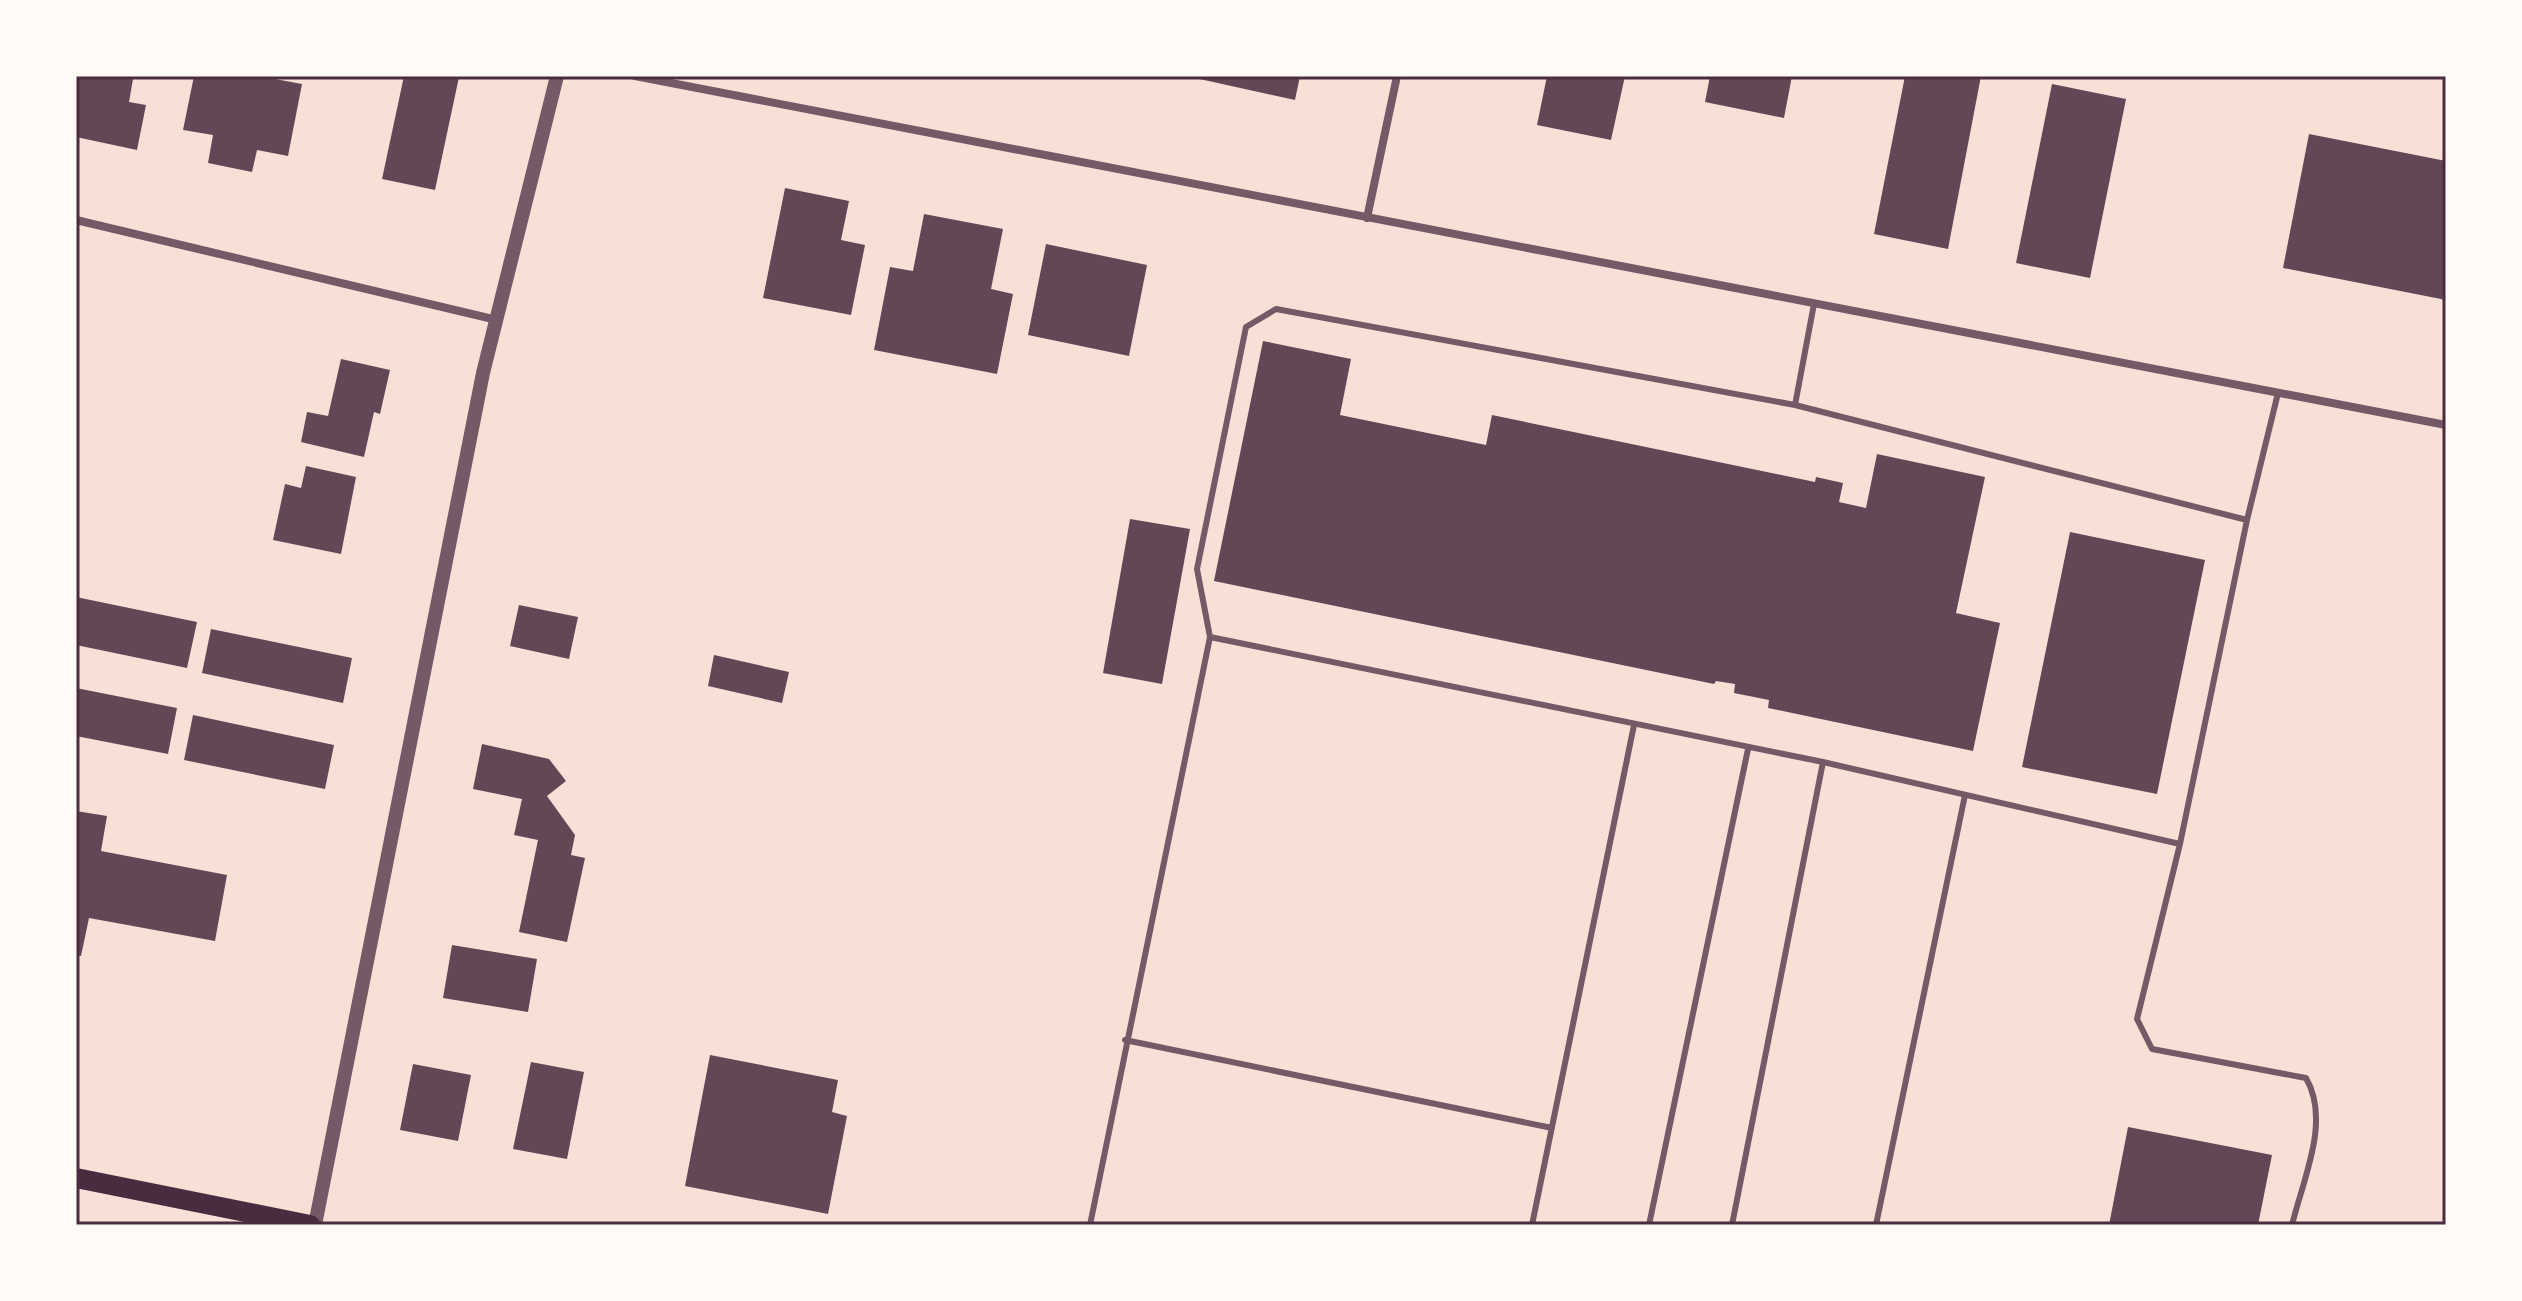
<svg xmlns="http://www.w3.org/2000/svg" width="2522" height="1301" font-family="Mulish,sans-serif">
	<style>
		.building { fill: #644757 }
		.lines { fill: none; stroke-linecap: round; stroke-linejoin: round }
		.service { stroke: #755966; stroke-width: 6 }
		.minor { stroke: #755966; stroke-width: 8 }
		.tertiary { stroke: #755966; stroke-width: 14 }
		.primary { stroke: #4a2c40; stroke-width: 20 }
		.neatline { fill: none; stroke: #4a2c40; stroke-width: 3 }
	</style>
	<rect width="100%" height="100%" fill="#f7e1d7"/>
	<!-- building -->
	<path class="building" d="M76,76L133,79L129,102L146,105L137,150L76,137Z
		M194,76H259L302,84L288,156L257,150L252,172L208,163L213,135L183,130Z
		M404,76L459,77L435,190L382,179Z
		M1186,76H1300L1295,100Z
		M1547,76H1625L1611,140L1537,125Z
		M1710,76H1792L1784,118L1705,102Z
		M1905,76H1981L1948,249L1874,234Z
		M2052,84L2126,99L2090,278L2016,263Z
		M2309,134L2446,161V300L2283,268Z
		M785,188L849,201L841,240L865,245L851,315L763,298Z
		M924,214L1003,229L991,289L1013,294L997,374L874,350L890,267L913,271Z
		M1046,244L1147,265L1129,356L1028,335Z
		M1263,341L1351,359L1340,415L1486,445L1492,415L1815,482L1816,477L1843,483L1839,502L1866,508L1877,454L1985,477L1956,613L2000,623L1973,751L1768,708L1769,700L1734,693L1735,684L1716,681L1714,684L1214,581Z
		M341,359L390,370L380,414L374,412L364,457L301,442L307,412L328,416Z
		M306,466L356,477L341,554L273,540L285,484L301,488Z
		M1130,519L1190,529L1162,684L1103,673Z
		M2070,532L2205,560L2157,794L2022,767Z
		M76,597L197,622L187,668L76,645Z
		M519,605L578,617L569,659L510,646Z
		M211,629L352,658L343,703L202,673Z
		M714,655L789,672L782,703L708,686Z
		M76,688L177,708L168,754L76,736Z
		M193,715L334,745L325,789L184,760Z
		M482,744L549,759L566,781L547,796L575,835L571,855L585,858L567,942L519,932L538,840L514,835L522,799L473,789Z
		M76,811L107,816L101,851L227,875L215,941L89,918L81,956L76,955Z
		M452,945L537,959L528,1012L443,998Z
		M710,1055L838,1080L832,1112L847,1116L828,1214L685,1186Z
		M531,1062L584,1072L567,1159L513,1149Z
		M413,1064L471,1075L458,1141L400,1130Z
		M2128,1127L2272,1155L2258,1225H2109Z"/>
	<g class="lines">
		<!-- service -->
		<path class="service" d="M1814,304L1795,405L2247,520L2278,393
			M2247,520L2180,844L2137,1019L2152,1049L2306,1078C2331,1121 2303,1179 2292,1225
			M1210,637L1823,762L2180,844
			M1125,1040L1552,1128
			M1090,1225L1210,637L1197,569L1246,327L1276,309L1795,405
			M1532,1225L1634,725
			M1649,1225L1748,749
			M1732,1225L1823,762
			M1876,1225L1965,795"/>
		<!-- minor -->
		<path class="minor" d="M635,76L2446,425
			M1367,218L1397,76
			M76,220L497,320"/>
		<!-- tertiary -->
		<path class="tertiary" d="M315,1225L483,373L557,76"/>
		<!-- primary -->
		<path class="primary" d="M76,1178L310,1225"/>
	</g>
	<!-- border -->
	<rect width="2522" height="1301" fill="none" stroke="#fffaf5" stroke-width="156"/>
	<rect x="78" y="78" width="2366" height="1145" class="neatline"/>
</svg>
